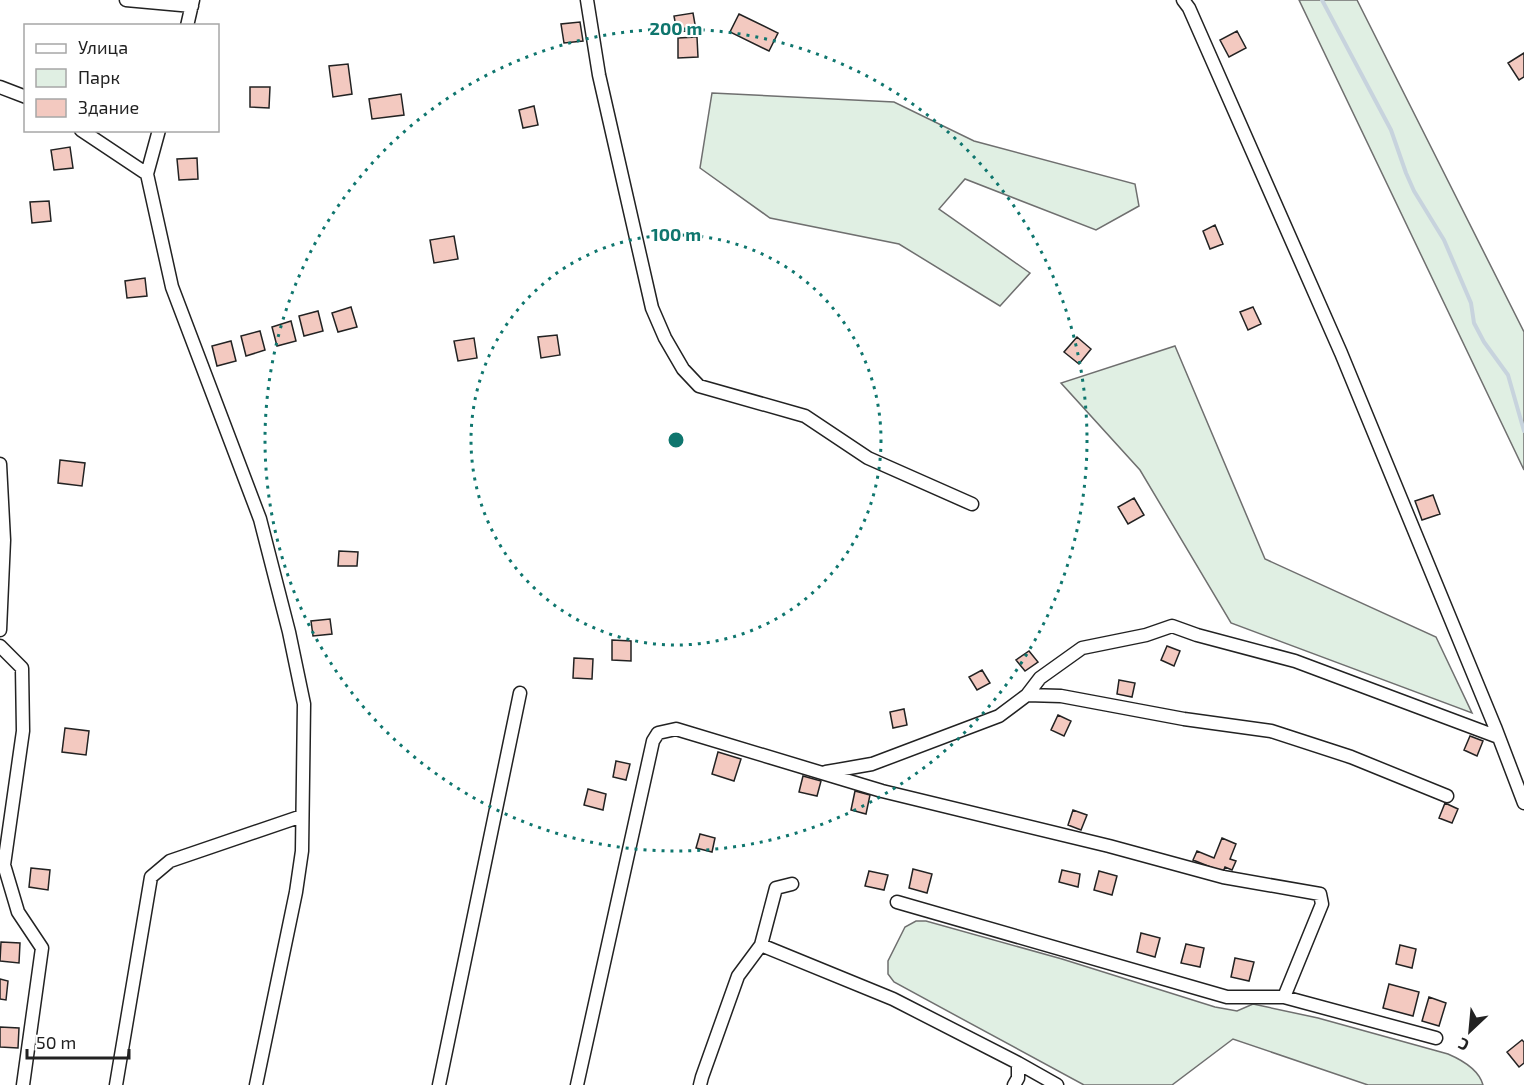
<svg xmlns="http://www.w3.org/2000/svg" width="1524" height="1085" font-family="'Exo 2',sans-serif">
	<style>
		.green { fill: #e0efe3; stroke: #6f6f6f; stroke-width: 1.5 }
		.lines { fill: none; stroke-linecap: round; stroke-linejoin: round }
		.stream { stroke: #c7d3dd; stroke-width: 4 }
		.building { fill: #f3c9c0; stroke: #222; stroke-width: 1.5 }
		.minor-casing { stroke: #222; stroke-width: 15 }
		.minor { stroke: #fff; stroke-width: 12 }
		.ring { fill: none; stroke: #0f766e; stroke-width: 3; stroke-dasharray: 3 6 }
		.centre { fill: #0f766e; stroke: #fff; stroke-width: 3 }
		.ring-label { font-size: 18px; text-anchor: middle; font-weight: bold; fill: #0f766e; stroke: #fff; stroke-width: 4.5; stroke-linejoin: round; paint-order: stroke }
	</style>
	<rect width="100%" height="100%" fill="#fff"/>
	<!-- green -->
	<path class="green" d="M1299,0H1357L1524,332V470Z
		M712,93L894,102L974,141L1135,184L1139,206L1096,230L965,179L939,209L1030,273L1000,306L899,244L770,218L700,168Z
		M1175,346L1265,559L1436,637L1472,713L1231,623L1140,470L1061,383Z
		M916,921H926L1062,959L1215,1007L1237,1011L1253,1004L1318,1018L1448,1054C1462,1060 1479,1070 1483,1085H1368L1233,1039L1172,1085H1084L894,982L888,974V961L905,927Z"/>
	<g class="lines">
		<!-- stream -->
		<path class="stream" d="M1322,0L1391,130L1406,173L1414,191L1444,240L1471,303L1474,323L1484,342L1508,375L1524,431"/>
	</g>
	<!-- building -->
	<path class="building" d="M693,13L696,30L677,32L674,16Z
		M739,14L778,33L769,51L730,32Z
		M580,22L583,41L564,43L561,24Z
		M1237,31L1246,48L1229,57L1220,40Z
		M697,37L698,57L678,58V38Z
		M1524,53V77L1519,80L1508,63Z
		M348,64L352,94L333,97L329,66Z
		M250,87H270L269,108L250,107Z
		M401,94L404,115L372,119L369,99Z
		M534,106L538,125L523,128L519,110Z
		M70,147L73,168L54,170L51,150Z
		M197,158L198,179L179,180L177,159Z
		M49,201L51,221L32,223L30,202Z
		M1215,225L1223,244L1210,249L1203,231Z
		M454,236L458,259L434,263L430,240Z
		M145,278L147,296L127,298L125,281Z
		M351,307L357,327L338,332L332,313Z
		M1253,307L1261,324L1248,330L1240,312Z
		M318,311L323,331L304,336L299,316Z
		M291,321L296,341L277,346L272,327Z
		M260,331L265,350L246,356L241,336Z
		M557,335L560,355L541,358L538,337Z
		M1077,337L1091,349L1079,364L1064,352Z
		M474,338L477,358L458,361L454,341Z
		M231,341L236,361L217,366L212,346Z
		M60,460L85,463L82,486L58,483Z
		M1433,495L1440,514L1422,520L1415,501Z
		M1134,498L1144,515L1128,524L1118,507Z
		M339,551L358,552L357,566H338Z
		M330,619L332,634L313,636L311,621Z
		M612,640L631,641V661L612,660Z
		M1167,646L1180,651L1174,666L1161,660Z
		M1029,651L1038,662L1025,671L1016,660Z
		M574,658L593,659L592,679L573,678Z
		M982,670L990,683L977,690L969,677Z
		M1119,680L1135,683L1132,697L1117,694Z
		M904,709L907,725L893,728L890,712Z
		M1058,715L1071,721L1064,736L1051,730Z
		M65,728L89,731L86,755L62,752Z
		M1470,736L1483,741L1477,756L1464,750Z
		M718,752L741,759L734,781L712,774Z
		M616,761L630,764L626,780L613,777Z
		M803,776L821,781L817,796L799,792Z
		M588,789L606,794L603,810L584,805Z
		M855,791L870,795L866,814L851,810Z
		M1445,803L1458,809L1452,823L1439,818Z
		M1073,810L1087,815L1081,830L1068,825Z
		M700,834L715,838L712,852L696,848Z
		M1222,838L1236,844L1230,859L1236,861L1232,870L1225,867L1223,872L1193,860L1197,851L1214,858Z
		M31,868L50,870L48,890L29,887Z
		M913,869L932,874L927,893L909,888Z
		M1062,870L1080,874L1078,887L1059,882Z
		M869,871L888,875L884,890L865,886Z
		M1099,871L1117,876L1112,895L1094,890Z
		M1141,933L1160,938L1155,957L1137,952Z
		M1,942L20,943L19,963L0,961Z
		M1186,944L1204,948L1200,967L1181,963Z
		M1400,945L1416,949L1412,968L1396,964Z
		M1235,958L1254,962L1249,981L1231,977Z
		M0,979L8,981L6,1000L0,999Z
		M1389,984L1419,992L1413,1016L1383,1008Z
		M1429,997L1446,1003L1439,1026L1422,1021Z
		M0,1027L19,1028L18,1048L0,1047Z
		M1522,1040L1524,1042V1063L1519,1067L1507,1052Z"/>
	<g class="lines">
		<defs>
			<path id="minor" d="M126,0L192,6
				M587,0L599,75L652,308L665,338L683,369L699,386L805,416L868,458L972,504
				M1183,0L1189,8L1341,353L1495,727L1524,803
				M187,26L193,0
				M0,87L26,97
				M81,130L147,174
				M159,130L147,174L172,287L260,519L289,632L304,704L302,851L296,892L256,1085
				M0,464L4,540L0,630
				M0,646L22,668L23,731L4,865L18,912L42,948L23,1085
				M1027,695L1061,696L1184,719L1271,731L1351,757L1447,796
				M826,772L872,764L999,716L1027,695L1040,678L1082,648L1146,635L1172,626L1197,635L1295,661L1498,737
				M897,902L1227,997H1284L1436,1038
				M761,945L893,999L1018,1063L1057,1085
				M116,1085L151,877L170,861L302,816
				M439,1085L520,693
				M577,1085L653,741L658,733L676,729L882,791L1109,846L1223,877L1320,894L1322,904L1284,997
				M700,1085L702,1077L738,976L761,945L776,888L792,884
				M1014,1085L1018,1078V1063"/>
		</defs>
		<!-- minor casing -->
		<use href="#minor" class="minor-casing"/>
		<!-- minor -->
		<use href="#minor" class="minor"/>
	</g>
	<!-- distance rings -->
	<g class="ring">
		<circle cx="676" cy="440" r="205"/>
		<circle cx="676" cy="440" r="411"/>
	</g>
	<circle cx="676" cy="440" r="9" class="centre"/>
	<g class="ring-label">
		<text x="676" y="35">200 m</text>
		<text x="676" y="241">100 m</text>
	</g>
	<!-- legend -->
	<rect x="24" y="24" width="195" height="108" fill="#ffffff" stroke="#a7a7a7" stroke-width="1.5"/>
	<rect x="36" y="44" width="30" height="9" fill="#ffffff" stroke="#a7a7a7" stroke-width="1.5"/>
	<text x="78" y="54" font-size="18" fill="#222222">Улица</text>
	<rect x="36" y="69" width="30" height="18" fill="#e0efe3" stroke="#a7a7a7" stroke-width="1.5"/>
	<text x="78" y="84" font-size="18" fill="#222222">Парк</text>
	<rect x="36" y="99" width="30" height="18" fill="#f3c9c0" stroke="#a7a7a7" stroke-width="1.5"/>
	<text x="78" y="114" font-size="18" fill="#222222">Здание</text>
	<!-- north arrow -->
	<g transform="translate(1470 1031) rotate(206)" stroke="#ffffff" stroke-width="4.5" paint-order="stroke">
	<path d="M0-4.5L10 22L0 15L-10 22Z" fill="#222222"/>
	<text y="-9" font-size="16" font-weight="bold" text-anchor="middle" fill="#222222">С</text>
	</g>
	<!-- scale -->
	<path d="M27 1049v9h102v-9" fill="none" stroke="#222222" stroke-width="3"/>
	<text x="36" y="1049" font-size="18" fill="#222222" stroke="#ffffff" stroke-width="4.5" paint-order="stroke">50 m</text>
</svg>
